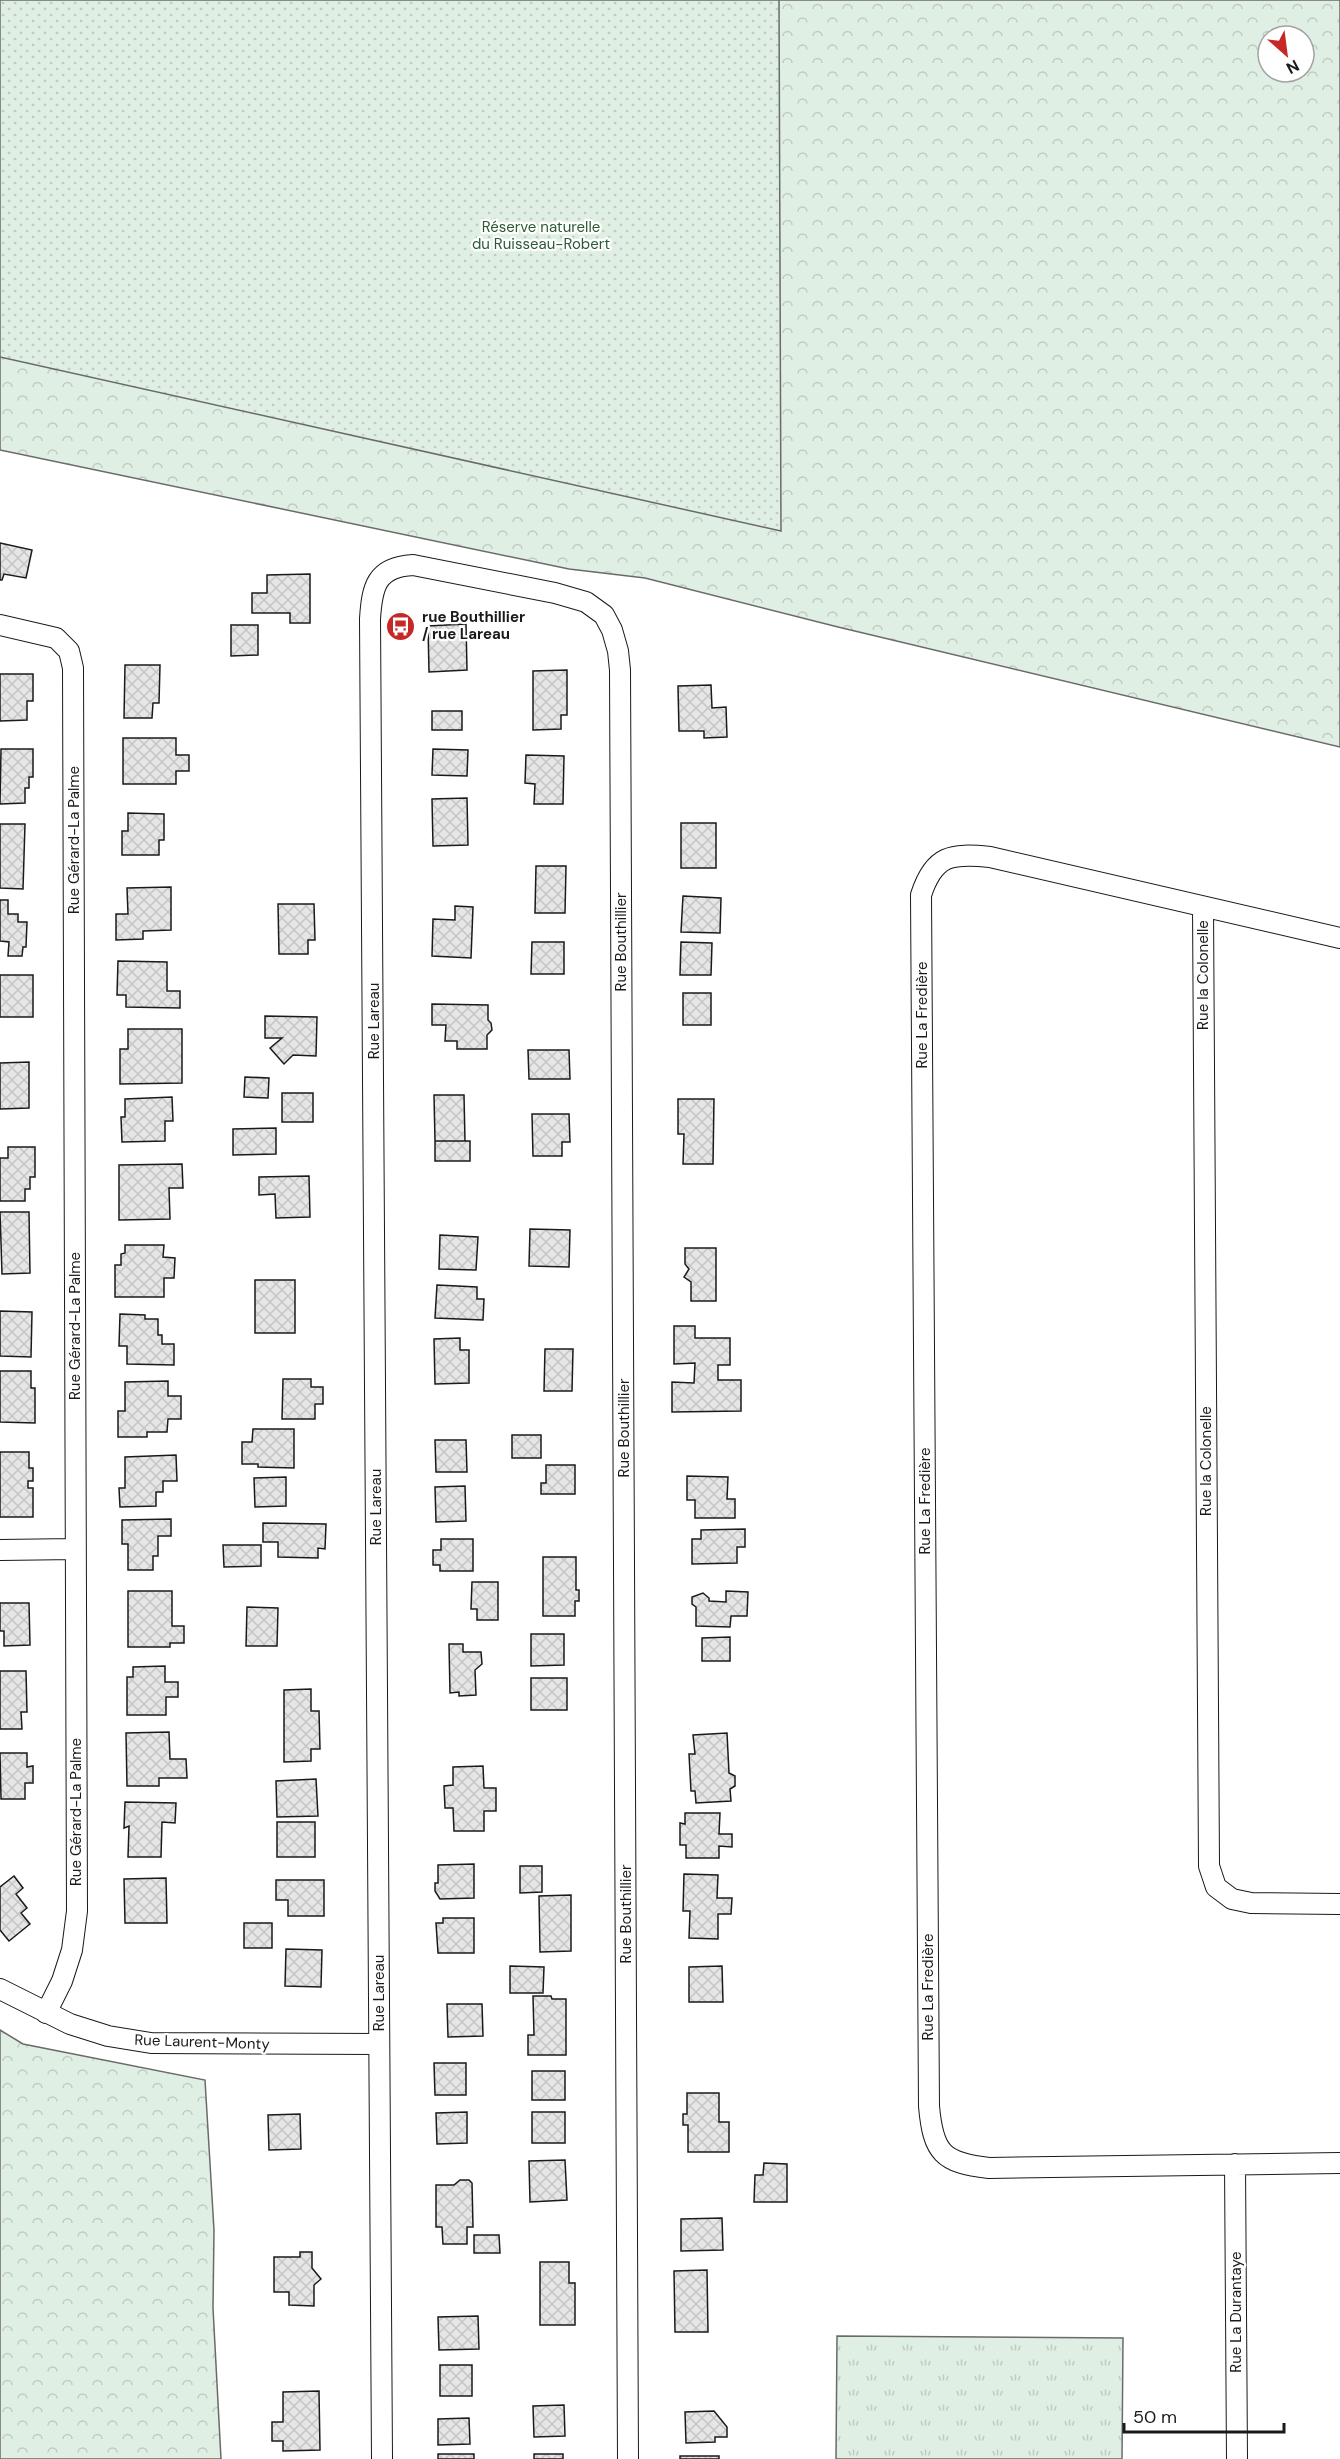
<svg xmlns="http://www.w3.org/2000/svg" width="1340" height="2459" font-family="'DM Sans',sans-serif">
	<style>
		.grass { fill: url(#grass-tufts); stroke: #6a6a6a; stroke-width: 1.5 }
		.forest { fill: url(#forest-crowns); stroke: #6a6a6a; stroke-width: 1.5; fill-rule: evenodd }
		.park { fill: url(#park-dots); stroke: #6a6a6a; stroke-width: 1.5 }
		.building { fill: url(#building-cross-hatch); stroke: #1a1a1a; stroke-width: 1.5 }
		.lines { fill: none; stroke-linecap: round; stroke-linejoin: round }
		.street-casing { stroke: #1a1a1a; stroke-width: 22 }
		.street { stroke: #fff; stroke-width: 20 }
		.labels { text-anchor: middle; stroke-width: 4.5; stroke-linejoin: round; paint-order: stroke }
		.park-label { font-size: 15px; fill: #2b5a34; stroke: #fff }
		.poi-label { font-size: 15px; font-weight: bold; fill: #1a1a1a; stroke: #fff; text-anchor: start }
		.street-label { font-size: 15px; fill: #1a1a1a; stroke: #fff }
	</style>
	<defs>
		<pattern id="grass-tufts" width="24" height="20" patternUnits="userSpaceOnUse" patternTransform="scale(1.5)"><rect width="24" height="20" fill="#e0efe3"/><path d="M3 7l-1-3M5 7V3M7 7l1-3M15 17l-1-3M17 17v-4M19 17l1-3" fill="none" stroke="#c0ccc2"/></pattern>
		<pattern id="forest-crowns" width="20" height="18" patternUnits="userSpaceOnUse" patternTransform="scale(1.5)"><rect width="20" height="18" fill="#e0efe3"/><path d="M2 6a3 3 0 1 1 6 0M12 15a3 3 0 1 1 6 0" fill="none" stroke="#c0ccc2"/></pattern>
		<pattern id="park-dots" width="8" height="8" patternUnits="userSpaceOnUse" patternTransform="scale(1.5)"><rect width="8" height="8" fill="#e0efe3"/><path d="M2 2h.1M6 6h.1" fill="none" stroke="#c0ccc2" stroke-width="1.8" stroke-linecap="round"/></pattern>
		<pattern id="building-cross-hatch" width="8" height="8" patternUnits="userSpaceOnUse" patternTransform="scale(1.5)"><rect width="8" height="8" fill="#e6e6e6"/><path d="M0 0l8 8M0 8l8-8" fill="none" stroke="#c5c5c5"/></pattern>
	</defs>
	<rect width="100%" height="100%" fill="#fff"/>
	<!-- grass -->
	<path class="grass" d="M837,2336L1123,2338L1122,2459H836Z"/>
	<!-- forest -->
	<path class="forest" d="M0,0H1340V747L838,627L645,578L569,569L0,450ZM1268,36H1304V72H1268Z
		M0,2030L23,2044L205,2080L214,2230L213,2308L221,2459H0Z"/>
	<!-- park -->
	<path class="park" d="M0,0H779L781,531L0,357Z"/>
	<!-- building -->
	<path class="building" d="M0,543L32,550L26,578L4,574L2,580H0Z
		M310,574V623H290V613H252V593H267V575Z
		M466,624L467,670L429,672L428,626Z
		M231,625H258V655L231,656Z
		M125,665H160L159,703H153L152,718H124Z
		M567,670V715H561V729L533,730V671Z
		M0,674H33V701H27V720L0,721Z
		M711,685L712,708L726,707L727,737L704,738V731H679L678,686Z
		M432,711H462V730H432Z
		M123,738H176V755H189V771H176V784H123Z
		M1,749H33V777H29V788H25V803L0,804Z
		M433,749L468,750L467,776L432,775Z
		M526,755L564,756L563,804H534L535,784L525,783Z
		M467,798L468,845L433,846L432,799Z
		M128,813L164,814V840H159V855H122V831H128Z
		M681,823H716V868H681Z
		M0,824H25L23,889L0,888Z
		M536,866H566L565,913H535Z
		M171,887V930L143,931V939L116,940V914H128L127,888Z
		M683,896L721,898L720,933L681,932Z
		M0,900H8V914H18V922H27L26,947H23L22,956H8L9,942L0,941Z
		M278,904H314L315,940H308V954H279Z
		M455,906L473,907L471,958L432,956L433,919L455,920Z
		M532,942H564V974H531Z
		M681,942L712,943L711,975H680Z
		M118,961L167,962V991H180V1008L126,1007V995H117Z
		M0,975H33V1017H0Z
		M683,993H711V1025H683Z
		M432,1004L488,1005V1020L491,1023L492,1030L487,1035V1049H457V1041H445L446,1025H432Z
		M265,1016L317,1017L316,1056L293,1055L284,1064L270,1048L282,1038H265Z
		M128,1029H182V1083L120,1084V1049H128Z
		M528,1050H569L570,1079H529Z
		M29,1062V1108L0,1109V1063Z
		M245,1077L269,1078L268,1098L244,1097Z
		M282,1093H313V1122H282Z
		M434,1095H464L465,1141H435Z
		M172,1097L173,1121H165V1141L122,1142L121,1117H125V1099Z
		M678,1099H714L713,1164H683L684,1134H678Z
		M532,1114H569L570,1142H562V1156H533Z
		M276,1128V1154L233,1155V1129Z
		M435,1141H470V1161H435Z
		M8,1147H35V1177H30V1189H25V1201H0V1158H8Z
		M182,1164L183,1188H169L170,1219L119,1220V1165Z
		M309,1176L310,1217L276,1218L275,1194L259,1195V1177Z
		M0,1212H29L30,1273L2,1274Z
		M530,1229L570,1230L569,1267L529,1266Z
		M440,1235L478,1237L476,1270L439,1269Z
		M125,1245H164L163,1257L175,1258L174,1278H164V1297H115V1265H121V1254L125,1253Z
		M685,1248H716V1301H691V1282L684,1277L689,1269L685,1264Z
		M255,1280H295V1333H255Z
		M437,1285L477,1287V1299H484L483,1320L435,1318Z
		M0,1311L32,1312L31,1357L0,1356Z
		M120,1314L145,1315V1319H158V1335H162V1344H174V1365L127,1364V1346H119Z
		M674,1326H695V1338H730V1365H718V1380H741V1411L672,1412V1382L694,1383L695,1363L674,1364Z
		M460,1338V1350H469V1383L435,1384L434,1339Z
		M545,1349H573L572,1391H544Z
		M0,1371H31V1388H35V1423L0,1422Z
		M283,1379H311V1387H323V1404H315V1419H282Z
		M168,1381V1396H181V1419H168L167,1432H147V1437H118V1411H125V1382Z
		M253,1429H294V1468L258,1467V1464H242V1442H252Z
		M512,1435H541V1458H512Z
		M435,1440H466L467,1472H436Z
		M0,1452H29V1468H33V1481H28V1488H33V1517H0Z
		M176,1455L177,1481H163V1492H156V1506L120,1507L119,1488H125V1457Z
		M546,1465H575V1494H541V1483H546Z
		M687,1476L728,1477L727,1499H735V1518H695V1500H687Z
		M286,1477V1506L255,1507L254,1478Z
		M465,1486L466,1521L436,1522L435,1487Z
		M171,1519V1536H158V1556H153V1570H128V1544H122V1520Z
		M263,1523L326,1524L325,1549L318,1548V1558L278,1557V1542H263Z
		M745,1529V1547H737V1563L692,1564V1539H701V1530Z
		M441,1539H473V1571H440V1565H433V1550H441Z
		M223,1545H261V1566L224,1567Z
		M543,1557H576V1590H579V1601H575V1616H543Z
		M472,1582H498V1620H477V1609H471Z
		M128,1591H172V1626H184V1643H170V1647H128Z
		M726,1591L748,1592L747,1616H731L730,1627L696,1626V1607L692,1604V1597L703,1593L709,1598V1601L726,1602Z
		M0,1603H29L30,1645L4,1646V1631H0Z
		M247,1607L278,1608L277,1646H246Z
		M531,1634H564V1665L531,1666Z
		M730,1637V1661H702V1638Z
		M449,1644H463V1652H481L482,1664L475,1670L476,1695L459,1696V1692L450,1693Z
		M165,1666V1682H178V1697H166V1715H127V1677H133V1667Z
		M0,1671H26L27,1712H21L22,1729H0Z
		M531,1678H567V1710H531Z
		M311,1689V1711H319L320,1749H311V1761L284,1762V1690Z
		M169,1732L170,1759H186L187,1778H159V1786H127L126,1733Z
		M727,1733L729,1773L735,1776V1786L730,1789L731,1801L696,1803L695,1791H691L689,1754H695L693,1735Z
		M0,1753H27V1767L33,1766V1783H25V1799H1Z
		M483,1766L484,1788H496V1811H484V1831H454L453,1808H445L444,1786L453,1785V1767Z
		M316,1779L318,1816L277,1817L276,1781Z
		M125,1802L176,1803L175,1823L162,1822L161,1857H128L129,1826L124,1828Z
		M685,1813H720L719,1834H732V1847L719,1846V1858H686V1845H680V1823L685,1824Z
		M277,1822H315V1857H277Z
		M474,1864V1898L440,1899L435,1891V1883H438V1865Z
		M520,1866H542V1892L520,1893Z
		M684,1874L718,1875L717,1898H732L731,1914H718V1939L689,1938L690,1911H683Z
		M14,1876L23,1888L16,1894L27,1908L21,1913L30,1924L9,1941L0,1930V1887Z
		M166,1878L167,1923H125L124,1879Z
		M276,1880H324V1916H288V1900H276Z
		M571,1895V1951L540,1952L539,1896Z
		M443,1918H474V1953H438L436,1923H443Z
		M244,1923H272V1948H244Z
		M286,1949L322,1950L321,1987L285,1986Z
		M510,1966L544,1967L543,1993H510Z
		M722,1966L723,2002H689V1967Z
		M533,1996H551L552,1999H566V2055H528V2035H534Z
		M447,2004H482L483,2036L448,2037Z
		M434,2063H466V2095H435Z
		M532,2071H565V2100H532Z
		M687,2093H719V2122H729V2152H688V2125H683V2114H687Z
		M467,2112V2143L437,2144L436,2113Z
		M532,2112H565V2143H532Z
		M300,2114L301,2149L269,2150L268,2115Z
		M565,2160L567,2200L530,2202L529,2161Z
		M764,2163L787,2164V2202H754L755,2175H763Z
		M460,2180H469L472,2183L473,2227H467V2244H443L442,2227H436V2185H454Z
		M722,2218L723,2250L681,2251V2219Z
		M474,2235H499L500,2253H474Z
		M300,2252H312V2268L321,2279L314,2285V2306L289,2305V2292H274V2257H300Z
		M540,2262H569V2283H575V2325H540Z
		M707,2270L708,2332H675L674,2271Z
		M478,2316L479,2349L439,2350L438,2317Z
		M440,2365H472V2396H440Z
		M319,2391L320,2450L283,2451V2441H272V2422H283V2392Z
		M564,2405L565,2436L534,2437L533,2406Z
		M714,2411L727,2427V2437H715V2442L686,2443L685,2412Z
		M469,2418L470,2444L438,2445V2419Z
		M438,2454H474V2459H438Z
		M534,2454H563V2459H534Z
		M680,2456H719V2459H680Z"/>
	<g class="lines">
		<defs>
			<path id="street" d="M0,625L56,638L69,651L73,668L77,1911L72,1950L62,1981L46,2013
				M1203,907L1209,1866L1216,1887L1232,1899L1251,1903L1340,1904
				M1340,938L990,857C951,853 934,855 921,895L929,2106C933,2153 943,2163 989,2168L1340,2163
				M0,1550L75,1549
				M0,1989L70,2024L108,2036L151,2043L379,2044
				M1235,2164L1237,2459
				M382,2459L370,619C372,587 376,567 413,565L555,593L586,602L604,615L612,630L618,651L620,670L628,2459"/>
		</defs>
		<!-- street casing -->
		<use href="#street" class="street-casing"/>
		<!-- street -->
		<use href="#street" class="street"/>
	</g>
	<!-- icons -->
	<defs>
		<symbol id="bus-disc" viewBox="-11 -11 22 22"><circle r="9.5" fill="#c62828" stroke="#fff"/><path d="M-5-6H5V4H4V6H2V4H-2V6H-4V4H-5ZM-3.5-4V0h7V-4ZM-3.5 1.2v1.5H-2V1.2ZM2 1.2v1.5H3.5V1.2Z" fill="#fff"/></symbol>
	</defs>
	<g fill-rule="evenodd">
		<use href="#bus-disc" x="384" y="610" width="33" height="33"/>
	</g>
	<g class="labels">
		<!-- park labels -->
		<g class="park-label">
			<text x="541" y="232">Réserve naturelle<tspan x="541" dy="17">du Ruisseau-Robert</tspan></text>
		</g>
		<!-- poi labels -->
		<g class="poi-label">
			<text x="422" y="622">rue Bouthillier<tspan x="422" dy="17">/ rue Lareau</tspan></text>
		</g>
		<!-- street labels -->
		<g class="street-label">
			<text transform="translate(74 840) rotate(-90)" y="5">Rue Gérard-La Palme</text>
			<text transform="translate(621 942) rotate(-90)" y="5">Rue Bouthillier</text>
			<text transform="translate(1203 975) rotate(-90)" y="5">Rue la Colonelle</text>
			<text transform="translate(922 1015) rotate(-90)" y="5">Rue La Fredière</text>
			<text transform="translate(374 1021) rotate(-90)" y="5">Rue Lareau</text>
			<text transform="translate(75 1326) rotate(-90)" y="5">Rue Gérard-La Palme</text>
			<text transform="translate(624 1428) rotate(-90)" y="5">Rue Bouthillier</text>
			<text transform="translate(1206 1461) rotate(-90)" y="5">Rue la Colonelle</text>
			<text transform="translate(925 1501) rotate(-90)" y="5">Rue La Fredière</text>
			<text transform="translate(376 1507) rotate(-90)" y="5">Rue Lareau</text>
			<text transform="translate(76 1812) rotate(-90)" y="5">Rue Gérard-La Palme</text>
			<text transform="translate(626 1914) rotate(-90)" y="5">Rue Bouthillier</text>
			<text transform="translate(928 1987) rotate(-90)" y="5">Rue La Fredière</text>
			<text transform="translate(379 1993) rotate(-90)" y="5">Rue Lareau</text>
			<text transform="translate(202 2042) rotate(2)" y="5">Rue Laurent-Monty</text>
			<text transform="translate(1236 2312) rotate(-90)" y="5">Rue La Durantaye</text>
		</g>
	</g>
	<!-- north arrow -->
	<g transform="translate(1286 54) rotate(152)"><circle r="28" fill="#ffffff" stroke="#a3a3a3" stroke-width="1.5"/>
	<path d="M0-4.5L10 22L0 15L-10 22Z" fill="#c62828"/>
	<text y="-9" font-size="16" font-weight="bold" text-anchor="middle" fill="#1a1a1a">N</text>
	</g>
	<!-- scale -->
	<path d="M1124 2423v9h160v-9" fill="none" stroke="#1a1a1a" stroke-width="3"/>
	<text x="1133" y="2423" font-size="18" fill="#1a1a1a" stroke="#ffffff" stroke-width="4.5" paint-order="stroke">50 m</text>
</svg>
